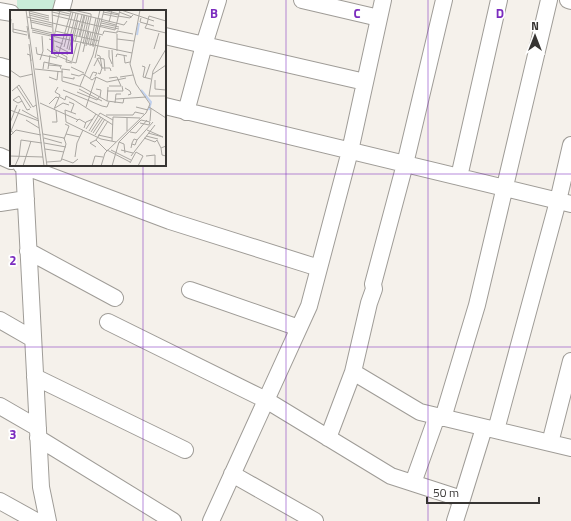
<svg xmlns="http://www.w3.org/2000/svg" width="571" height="521" font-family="'Titillium Web',sans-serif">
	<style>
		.green { fill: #caecd9 }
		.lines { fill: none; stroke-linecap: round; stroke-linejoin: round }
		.street-casing { stroke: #9f9c97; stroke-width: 18 }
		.street { stroke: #fff; stroke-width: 16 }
		.grid { fill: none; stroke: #7b2cbf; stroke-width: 1; stroke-opacity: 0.55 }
		.inset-river { fill: none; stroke: #c1d1ee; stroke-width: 2 }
		.inset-road { fill: none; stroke: #a9a6a1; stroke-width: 1 }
		.view { fill: #7b2cbf; fill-opacity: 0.15; stroke: #7b2cbf; stroke-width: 2 }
		.inset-edge { fill: none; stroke: #373533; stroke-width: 2 }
		.grid-label { font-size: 13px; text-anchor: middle; font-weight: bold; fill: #7b2cbf; stroke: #fff; stroke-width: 3.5; stroke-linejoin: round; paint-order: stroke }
	</style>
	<rect width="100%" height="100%" fill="#f5f1eb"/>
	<!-- green -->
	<path class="green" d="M17,0H64L61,11H17Z"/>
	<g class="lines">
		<defs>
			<path id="street" d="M302,0L379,18
				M568,0L571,1
				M0,11L11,13
				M61,11L64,0
				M165,36L365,82
				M0,66L11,69
				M165,106L571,204
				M186,112L204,45L218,0
				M0,156L11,161
				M21,165L170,221L319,268
				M24,165L41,487L48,521
				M459,177L499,0
				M0,203L26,199
				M28,251L115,298
				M190,290L299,328
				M0,320L33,339
				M108,322L266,400L391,476L462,499L455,521
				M353,372L369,303L374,289L373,284L405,164L444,0
				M35,377L185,450
				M0,406L38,428
				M443,418L477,305L549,0
				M496,430L558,201L571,145
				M38,438L173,521
				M328,438L353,372L420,412L571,448
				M550,443L571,361
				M232,474L315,521
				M413,483L437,416
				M462,499L484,428
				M0,501L36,521
				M211,521L309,306L350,151L383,0"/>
		</defs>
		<!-- street casing -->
		<use href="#street" class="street-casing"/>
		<!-- street -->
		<use href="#street" class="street"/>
	</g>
	<!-- grid -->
	<path class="grid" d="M143,0V11M286,0V521M428,0V521M143,165V521M0,174H571M0,347H571"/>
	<!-- overview -->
	<g transform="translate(10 10)">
		<rect width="156" height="156" fill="#f5f1eb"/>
		<path class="inset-river" d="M127,25L129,13M131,80L141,92L139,100"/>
		<path class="inset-road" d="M16,0L37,156M19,0L22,19M42,0L44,43M44,0L60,4M54,0L114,15L117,11M63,0L81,4V7M94,0L109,4M111,0L144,11M19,1L39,6M42,2L60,6M61,2L48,46L62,52L66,53L77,6M93,2L109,5M109,2L122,7M19,3L39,8M93,4L108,7M19,5L39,10M42,5L105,20L110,0M108,6L120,8L123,5M17,7L93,25M131,8L130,12L137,14L139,6L156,11M20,10L42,15M91,11L106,15M21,12L42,17M99,12L102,0M3,13V19L17,22M91,13L109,17M90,15L109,19M17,16L19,29M144,16L137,14L135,18L156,23M21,18L42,23M3,19V22L17,25M22,20L43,25M45,21L89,31M107,21L123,24M0,22L1,9M22,22L122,43M93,24L94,21L107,23V21M69,26L74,5M70,26L75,5M44,27L50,0M39,29L53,34M107,29L124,31M65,32L72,5M19,34L21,51M73,34L79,6M78,35L81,22M46,36L58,42L57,45M76,36L79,21M80,36L86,8M82,36L90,0M26,37L27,44L47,48M54,37L63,2M83,37L90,8M37,39L48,47M57,39L66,3M144,39L149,23M44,40L57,47L56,52L62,53M59,40L68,4M61,40L68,10M99,40V47L102,54M102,40L103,57M107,41V24M73,42L81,7M17,44L20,45L34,156M114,45L115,53L120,52M106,47L107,44L117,46M85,48L90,26M87,48L92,58L90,46L87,45M30,50L33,41L32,26M62,51L67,33M39,55L50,56L51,59M84,56L88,48L94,49L95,61M132,56L135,57L133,67L141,69M61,57L74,63M25,59L53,62M33,59L34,52L52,56M38,59L40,45M0,60L10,67L23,64M60,60L52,59V71L72,77L97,91M88,63L90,64L92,58H100L101,61M61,64L69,66L73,64L82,70L86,67L97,72L116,68M143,64L156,55M39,67L47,70L48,61M53,67L64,69V67M110,67L123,65M80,68L83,62L87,63L85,66M135,68L140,54M145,70V79L156,80M70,76L83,45L94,0M99,76H111L107,67L99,68M7,77L21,98M98,77L97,91L113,93L114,88M115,78L120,81L121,84L118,85M69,79L92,91M86,79L91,80L90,87M53,80L92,96L97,97L99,92M2,81L9,75L23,97L26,95M97,81H113L112,76M67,82L87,90L89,87M139,86L143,61L156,39M139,86H156M50,87L55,90L56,86L64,90L103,115M106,89L136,87M12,91L9,86L3,90L8,93L12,91L17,100L20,99M59,92L64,94L61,102M30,93L68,110M105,93L106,84H111M39,94L46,87L49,88M76,97L86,67M126,97L138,100M139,97L156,108M45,98L53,93L59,95M44,99L50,85L45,82L48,77M0,100L29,111M12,100L28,109M66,104L55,100L56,112L91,129L106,132M96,105H123L125,102L134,104M156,107V87M16,110L29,118M140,111L141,98M42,112H47L46,100M66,112L69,109L76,113M0,113L7,95M55,114L59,116L56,124M74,118L76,112L83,109M76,119L86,104M137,120L153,127L138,123M79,121L90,103L103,110M117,121V108M81,122L91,107M120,122L126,123L137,110M4,123L1,121L10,99M83,123L93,108M33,124L54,128L56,134L51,151L37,152M85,125L95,109M88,125L102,128M0,126L6,120L31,125M136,126L148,129M34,128L52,133M134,128L145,132L147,130L151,138M54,129L56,124L70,127M86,130L97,141M127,130L143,112M102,131L103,107L130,108M109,132L114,134L115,143M34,133L56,137M156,136L151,138L152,145L156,146M86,137L80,133L86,130L98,111M121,138L122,133L124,129L127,130L125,135L122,134M35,139L54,142M97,140L120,152M101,140L121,150M111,140L123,143M0,146L33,147M121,146L145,115M136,146L145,145V156M65,147L67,133L73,120M52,149L63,153L68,149M120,153L126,142L133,146L128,156M5,156L9,147L11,130L32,133M13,156L21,131M82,156L85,146L93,147M91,156L95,143L136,103L140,94L126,74L120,54L130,0M102,156L109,132L131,110L140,112L139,115L130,113"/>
		<path class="view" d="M42,25H62V43H42Z"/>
		<rect width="156" height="156" class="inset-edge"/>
	</g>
	<g class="grid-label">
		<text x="214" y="18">B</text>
		<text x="357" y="18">C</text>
		<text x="500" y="18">D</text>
		<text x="13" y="265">2</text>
		<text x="13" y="439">3</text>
	</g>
	<!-- north arrow -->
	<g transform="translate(535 36)" stroke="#ffffff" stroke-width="3" paint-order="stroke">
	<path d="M0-3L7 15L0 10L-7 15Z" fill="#373533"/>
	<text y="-6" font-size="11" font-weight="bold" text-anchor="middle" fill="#373533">N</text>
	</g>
	<!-- scale -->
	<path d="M427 497v6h112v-6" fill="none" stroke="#373533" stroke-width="2"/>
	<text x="433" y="497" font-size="12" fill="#373533" stroke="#ffffff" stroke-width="3" paint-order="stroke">50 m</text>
</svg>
